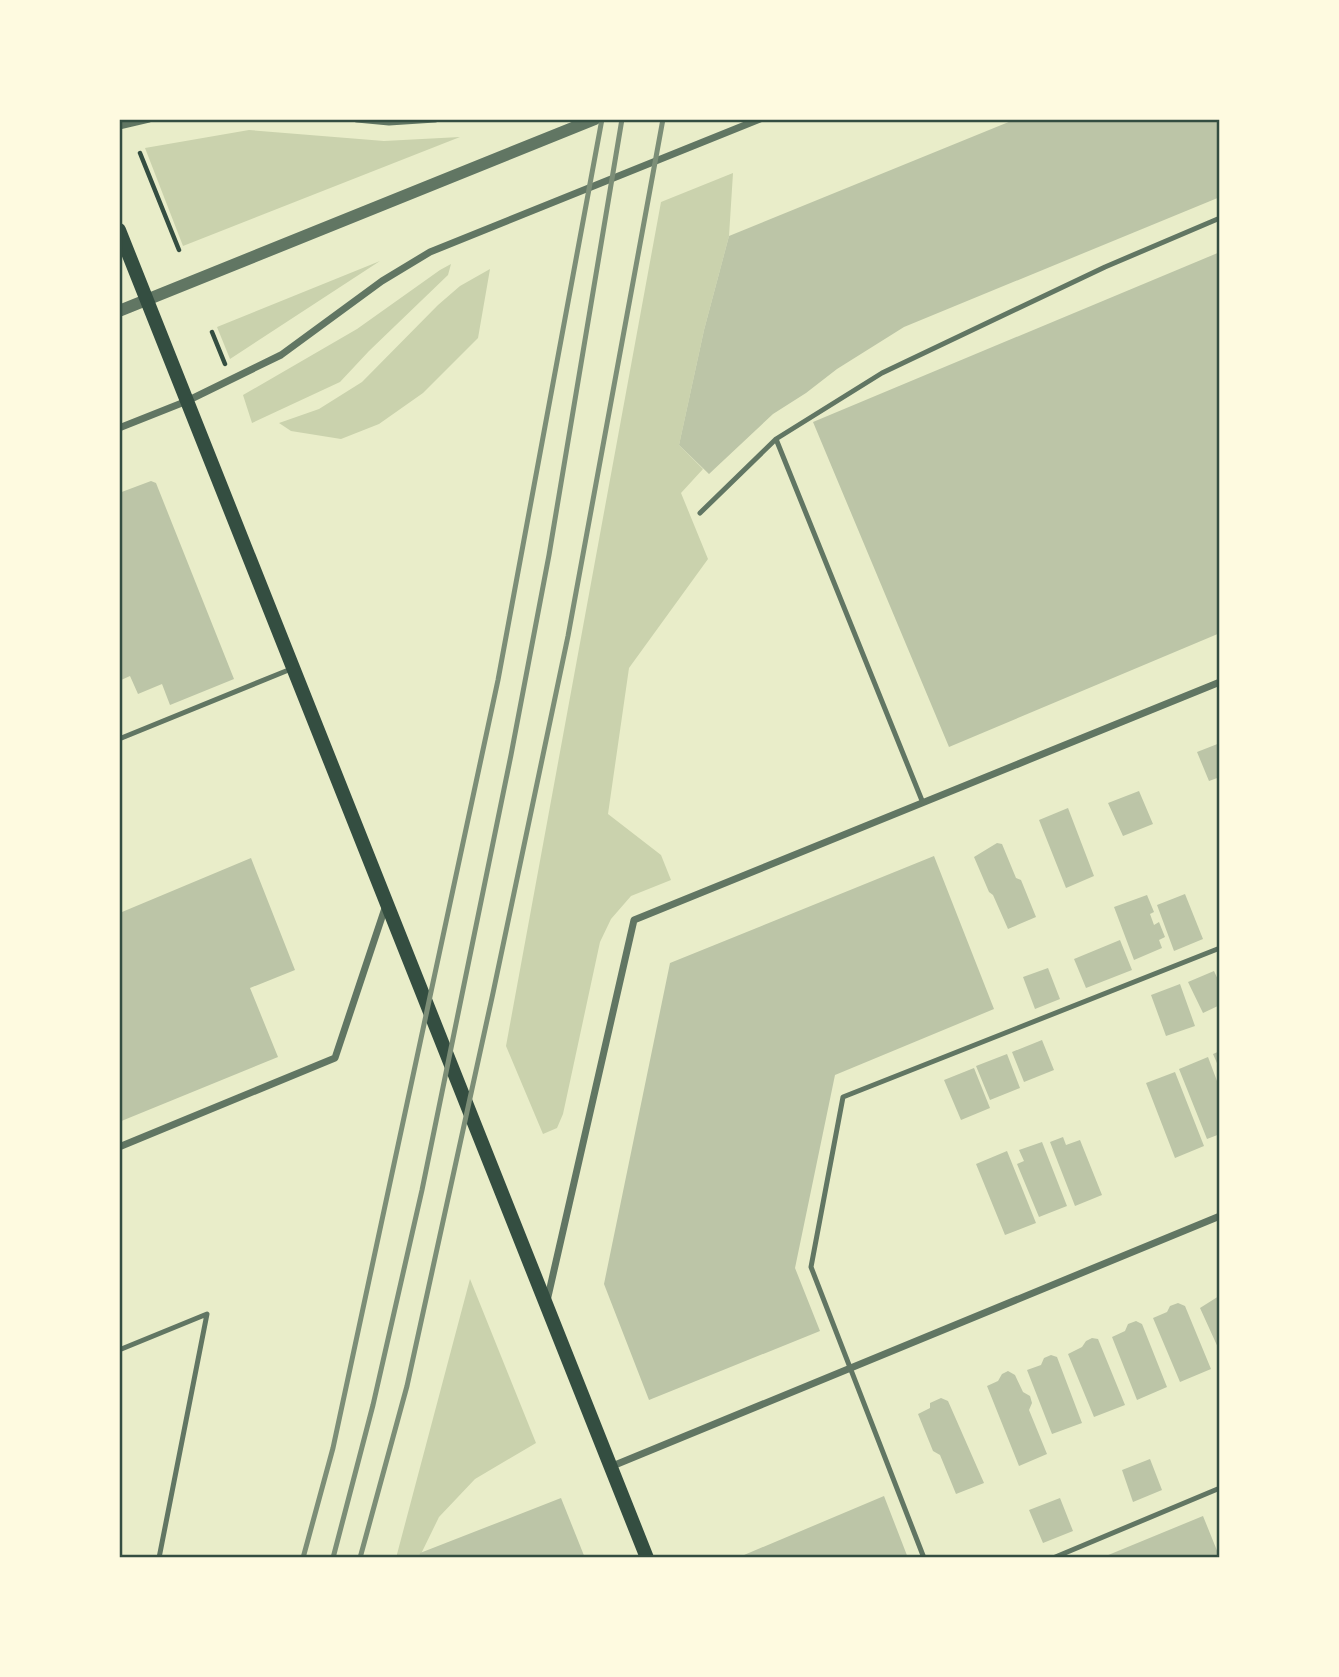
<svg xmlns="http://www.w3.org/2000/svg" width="1339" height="1677" font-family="Lora,serif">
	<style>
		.green { fill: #cad2ad }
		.building { fill: #bcc5a7 }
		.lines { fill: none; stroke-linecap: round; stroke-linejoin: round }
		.path { stroke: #344e41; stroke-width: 4.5 }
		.service { stroke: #617663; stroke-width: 5 }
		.minor { stroke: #617663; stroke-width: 7 }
		.tertiary { stroke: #617663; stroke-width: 12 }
		.secondary { stroke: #344e41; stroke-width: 14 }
		.rail { stroke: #7c8e77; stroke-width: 5 }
		.neatline { fill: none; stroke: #344e41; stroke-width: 2.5 }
	</style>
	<rect width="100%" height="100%" fill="#e9edc9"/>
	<!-- green -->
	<path class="green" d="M249,130L384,141L460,137L183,246L145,148Z
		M733,173L729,236L704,330L679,445L703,469L681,493L708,559L629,668L608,814L661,855L671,880L631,896L611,919L600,942L563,1114L557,1128L543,1134L506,1046L661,202Z
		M380,261L230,359L217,327Z
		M451,264L448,275L369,351L340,382L252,423L243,395L357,329L440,270Z
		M490,269L478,338L423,393L379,424L341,439L291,431L279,423L319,409L362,382L438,305L460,286Z
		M470,1279L536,1443L475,1479L439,1517L419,1558H396Z"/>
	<!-- building -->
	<path class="building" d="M1016,119H1220V197L904,327L837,369L806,393L773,414L709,474L679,445L704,330L729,236Z
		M1220,252V633L949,747L813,422Z
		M151,481L156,483L234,679L170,705L162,684L138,694L130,676L119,681V493Z
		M1220,743V777L1209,781L1197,752Z
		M1139,791L1153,824L1123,836L1108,803Z
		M1068,808L1094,876L1066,888L1039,820Z
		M997,843L1002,844L1016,878L1021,880L1036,917L1008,929L993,895L989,892L974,857Z
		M934,856L994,1009L835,1075L795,1268L820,1331L649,1400L604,1284L670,963Z
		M251,858L295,970L250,988L278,1057L119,1122V904L122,912Z
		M1185,894L1203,939L1174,951L1157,905Z
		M1147,895L1154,912L1150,914L1154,925L1159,922L1165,937L1159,940L1162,948L1134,960L1114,907Z
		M1120,940L1132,970L1086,988L1074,959Z
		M1048,968L1060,999L1035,1009L1023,977Z
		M1214,971L1220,984V1005L1203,1013L1188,982Z
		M1180,984L1195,1026L1166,1036L1151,995Z
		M1042,1040L1054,1070L1024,1082L1012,1052Z
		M1220,1051V1070L1213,1054Z
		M1007,1054L1020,1088L990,1100L976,1066Z
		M1208,1057L1220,1089V1134L1207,1139L1179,1069Z
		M974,1068L990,1108L961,1120L944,1080Z
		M1175,1072L1204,1146L1175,1158L1146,1083Z
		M1063,1137L1066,1145L1080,1140L1102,1195L1075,1206L1050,1142Z
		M1042,1142L1067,1206L1039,1217L1017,1164L1024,1161L1019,1150Z
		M1007,1151L1036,1223L1005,1235L976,1164Z
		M1219,1296L1220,1298V1352L1200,1308Z
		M1178,1303L1185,1306L1211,1369L1180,1382L1153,1318L1167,1312L1170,1306Z
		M1136,1321L1142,1324L1167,1387L1137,1400L1112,1337L1125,1331L1128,1324Z
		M1092,1338L1098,1339L1125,1405L1094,1417L1068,1354L1082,1347L1086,1341Z
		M1051,1355L1057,1357L1082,1423L1052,1434L1027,1370L1041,1365L1044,1358Z
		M1008,1371L1015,1375L1023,1392L1030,1396L1032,1403L1029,1410L1047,1454L1019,1466L987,1386L998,1381L1002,1374Z
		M941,1398L948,1401L984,1483L956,1494L940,1455L933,1451L918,1414L930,1408V1403Z
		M1150,1459L1162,1490L1133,1502L1122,1470Z
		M884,1496L908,1558H737Z
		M561,1498L585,1558H419L420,1553Z
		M1060,1498L1073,1531L1043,1543L1029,1510Z
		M1203,1516L1220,1558H1101Z"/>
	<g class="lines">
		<!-- path -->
		<path class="path" d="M140,153L179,250
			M212,332L225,364"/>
		<!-- service -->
		<path class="service" d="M776,439L923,803
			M700,513L776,439L882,373L1105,267L1220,218
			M119,739L291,669
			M119,1350L207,1314L159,1558
			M924,1558L811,1267L843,1097L1220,948
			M1053,1558L1220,1488"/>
		<!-- minor -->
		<path class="minor" d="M357,119L389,122L435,119
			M119,126L149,119
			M119,428L187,401L281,355L382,281L430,252L760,119
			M119,1147L335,1058L386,905
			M547,1301L634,920L1220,682
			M610,1467L1220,1216"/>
		<!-- tertiary -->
		<path class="tertiary" d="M119,311L595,119"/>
		<!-- secondary -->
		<path class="secondary" d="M119,230L647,1558"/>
		<!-- rail -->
		<path class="rail" d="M303,1558L333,1448L498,680L602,119
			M333,1558L373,1405L422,1190L511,755L549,555L622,119
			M360,1558L407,1386L493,993L568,636L663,119"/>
	</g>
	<!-- border -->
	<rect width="1339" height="1677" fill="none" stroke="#fefae0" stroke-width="242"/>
	<rect x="121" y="121" width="1097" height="1435" class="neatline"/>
</svg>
